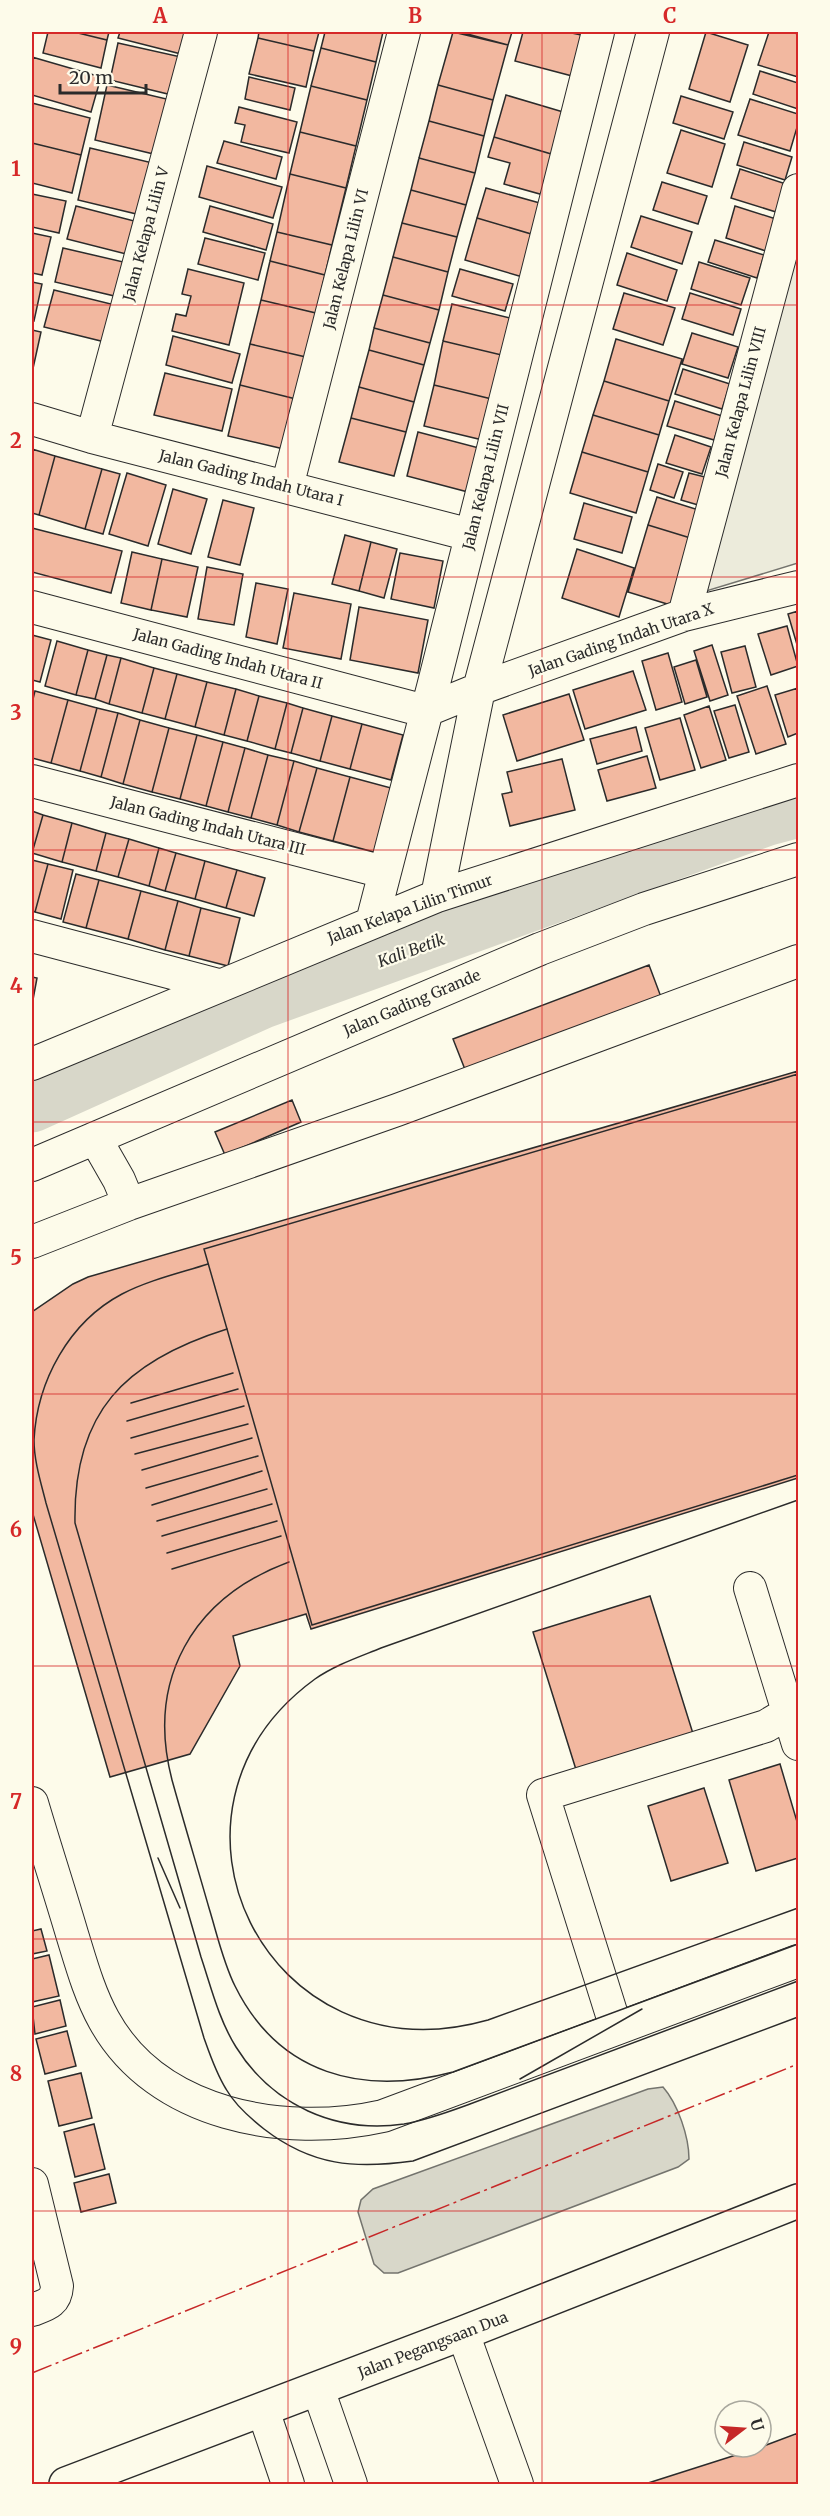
<svg xmlns="http://www.w3.org/2000/svg" width="830" height="2516" font-family="Merriweather,serif">
	<style>
		.green { fill: #ecebdb; stroke: #74746e; stroke-width: 1.5 }
		.water { fill: #d8d7c9; stroke: #74746e; stroke-width: 1.5 }
		.lines { fill: none; stroke-linecap: round; stroke-linejoin: round }
		.river { stroke: #d8d7c9; stroke-width: 51 }
		.building { fill: #f2b8a0; stroke: #2b2b2b; stroke-width: 1.5 }
		.minor-casing { stroke: #2b2b2b; stroke-width: 34 }
		.major-casing { stroke: #2b2b2b; stroke-width: 36 }
		.minor { stroke: #fdfbea; stroke-width: 32 }
		.major { stroke: #fdfbea; stroke-width: 33 }
		.tram { stroke: #2b2b2b; stroke-width: 1.5 }
		.power { stroke: #c62828; stroke-width: 1.5; stroke-dasharray: 21 4.5 3 4.5; stroke-linecap: butt }
		.grid { fill: none; stroke: #d62828; stroke-width: 1.5; stroke-opacity: 0.55 }
		.labels { text-anchor: middle; stroke-width: 4.5; stroke-linejoin: round; paint-order: stroke }
		.street-label { font-size: 15px; fill: #2b2b2b; stroke: #fdfbea }
		.water-label { font-size: 16px; font-style: italic; fill: #2b2b2b; stroke: #fdfbea }
		.neatline { fill: none; stroke: #d62828; stroke-width: 2 }
		.grid-label { font-size: 20px; text-anchor: middle; font-weight: bold; fill: #d62828 }
	</style>
	<rect width="100%" height="100%" fill="#fdfbea"/>
	<!-- green -->
	<path class="green" d="M798,242V563L703,592Z"/>
	<!-- water -->
	<path class="water" d="M663,2087C678,2104 689,2137 689,2159L678,2167L398,2273H384L374,2264L358,2212L361,2200L373,2189L648,2089Z"/>
	<g class="lines">
		<!-- river -->
		<path class="river" d="M32,1107L263,1003L768,820L798,812"/>
	</g>
	<!-- building -->
	<path class="building" d="M48,32H74L107,40L101,68L43,53Z
		M74,32H109L107,40Z
		M120,32H195L189,56L118,38Z
		M259,32H319L314,51L258,38Z
		M325,32H383L376,62L321,48Z
		M453,32L508,45L493,100L438,85Z
		M460,32H512L508,45Z
		M523,32H567L586,36L576,77L515,61Z
		M706,32L748,45L730,102L689,89Z
		M769,32H791L798,34V77L758,65Z
		M258,38L314,51L306,87L249,74Z
		M118,43L181,57L172,95L110,80Z
		M321,48L376,62L367,100L311,86Z
		M32,57L101,77L91,112L32,95Z
		M760,71L798,83V109L753,94Z
		M249,77L295,88L290,110L245,99Z
		M107,85L175,101L162,156L95,140Z
		M438,85L493,100L484,136L429,121Z
		M311,86L367,100L356,146L300,132Z
		M506,95L570,114L558,156L494,137Z
		M681,96L733,112L724,139L673,123Z
		M750,99L798,114V124L790,151L738,135Z
		M32,103L90,118L81,155L32,143Z
		M239,107L297,122L289,153L241,142L245,125L235,123Z
		M429,121L484,136L475,173L419,158Z
		M681,130L725,144L712,187L667,173Z
		M300,132L356,146L346,188L290,174Z
		M494,137L558,156L547,196L504,184L510,163L488,157Z
		M224,141L282,157L276,179L217,163Z
		M744,142L792,157L785,180L737,165Z
		M32,143L81,155L72,193L32,183Z
		M90,148L161,165L149,217L78,200Z
		M419,158L475,173L466,205L411,190Z
		M207,166L282,187L273,218L199,197Z
		M740,169L786,184L776,212L731,198Z
		M290,174L346,188L332,245L277,232Z
		M662,182L707,196L698,224L653,210Z
		M486,188L547,205L538,236L477,218Z
		M411,190L466,205L457,237L402,223Z
		M32,194L66,201L59,233L32,227Z
		M76,206L142,223L134,256L67,239Z
		M210,206L273,224L266,250L203,232Z
		M735,206L776,219L766,251L726,238Z
		M641,216L692,232L682,264L631,247Z
		M477,218L538,236L526,278L465,260Z
		M402,223L457,237L448,272L393,257Z
		M277,232L332,245L325,275L270,261Z
		M32,233L51,237L42,275L32,273Z
		M205,238L265,253L258,280L198,264Z
		M715,240L764,255L757,278L708,262Z
		M63,248L132,264L123,298L55,282Z
		M627,253L677,270L667,301L617,285Z
		M393,257L448,272L439,310L383,295Z
		M270,261L325,275L316,313L261,300Z
		M699,262L750,278L741,305L691,289Z
		M188,269L244,283L229,345L172,331L176,314L186,316L191,296L182,294Z
		M460,269L513,284L505,311L452,296Z
		M32,282L42,284L34,321L32,320Z
		M54,290L115,305L105,342L44,327Z
		M624,293L675,308L663,345L613,329Z
		M690,293L741,309L733,335L682,319Z
		M383,295L439,310L430,343L374,328Z
		M261,300L316,313L306,357L250,344Z
		M452,304L518,320L510,357L443,341Z
		M374,328L430,343L424,365L369,350Z
		M32,330L41,332L32,373Z
		M692,333L738,347L728,378L682,364Z
		M173,336L240,354L232,383L166,365Z
		M616,339L682,359L669,401L604,381Z
		M443,341L510,357L500,401L434,385Z
		M250,344L306,357L296,399L240,385Z
		M369,350L424,365L414,402L359,387Z
		M683,369L730,384L722,409L675,394Z
		M165,373L232,389L222,431L154,415Z
		M604,381L669,401L659,435L593,415Z
		M240,385L296,399L284,449L228,436Z
		M434,385L500,401L491,442L424,426Z
		M359,387L414,402L406,432L351,418Z
		M675,401L722,416L714,440L667,426Z
		M593,415L659,435L648,472L582,452Z
		M351,418L406,432L394,476L339,462Z
		M418,432L479,448L468,492L407,476Z
		M675,435L711,447L702,474L666,463Z
		M32,449L55,456L39,515L32,513Z
		M582,452L648,472L636,513L570,493Z
		M55,456L102,469L85,529L39,515Z
		M658,464L683,472L674,498L650,490Z
		M102,469L120,474L103,534L85,529Z
		M127,473L166,485L148,546L109,534Z
		M689,473L713,479L705,507L681,500Z
		M173,489L207,499L191,554L158,544Z
		M657,497L705,512L697,540L648,525Z
		M223,500L254,508L240,565L208,557Z
		M584,503L632,517L622,553L574,539Z
		M648,525L697,540L677,607L628,592Z
		M32,528L122,551L111,593L32,572Z
		M345,535L371,542L359,591L332,584Z
		M371,542L397,549L384,598L359,591Z
		M577,549L634,568L619,617L562,598Z
		M132,552L162,559L151,610L121,603Z
		M400,553L443,561L434,608L391,599Z
		M162,559L198,567L187,617L151,610Z
		M207,567L243,574L234,625L198,619Z
		M256,583L288,589L277,644L246,637Z
		M294,593L351,604L341,659L283,648Z
		M359,607L428,620L418,673L350,660Z
		M798,611V648L788,614Z
		M787,626L798,666L771,675L758,634Z
		M32,635L51,640L40,682L32,680Z
		M57,641L88,650L76,695L45,686Z
		M712,645L728,695L710,701L694,651Z
		M745,646L756,687L732,693L721,652Z
		M88,650L107,655L95,699L76,695Z
		M668,653L682,702L656,710L642,661Z
		M107,655L121,658L109,704L95,699Z
		M121,658L154,668L142,713L109,704Z
		M696,660L707,697L685,704L674,667Z
		M154,668L177,674L165,719L142,713Z
		M633,671L646,710L585,729L573,690Z
		M177,674L207,682L195,727L165,719Z
		M207,682L236,689L224,735L195,727Z
		M767,686L786,744L756,754L737,696Z
		M798,688V733L788,737L775,695Z
		M236,689L259,696L247,741L224,735Z
		M35,691L68,700L51,763L32,758V703Z
		M569,694L584,740L517,761L503,715Z
		M259,696L287,703L275,749L247,741Z
		M68,700L97,708L80,771L51,763Z
		M287,703L303,708L291,753L275,749Z
		M735,705L749,752L729,758L714,711Z
		M709,706L726,760L701,768L684,715Z
		M97,708L118,713L101,777L80,771Z
		M303,708L332,716L320,761L291,753Z
		M118,713L140,720L123,784L101,777Z
		M332,716L362,724L350,769L320,761Z
		M680,718L695,770L660,780L645,728Z
		M140,720L169,728L152,792L123,784Z
		M362,724L403,735L391,780L350,769Z
		M636,727L642,751L597,764L590,739Z
		M169,728L197,735L180,799L152,792Z
		M197,735L223,742L206,806L180,799Z
		M223,742L245,748L228,812L206,806Z
		M245,748L268,755L251,818L228,812Z
		M268,755L294,761L277,825L251,818Z
		M647,756L656,788L607,801L598,770Z
		M562,759L575,810L510,826L502,794L512,792L507,772Z
		M294,761L317,768L299,832L277,825Z
		M317,768L350,777L333,841L299,832Z
		M350,777L391,788L374,852L333,841Z
		M32,811L43,815L32,853Z
		M43,815L72,823L62,862L32,853Z
		M72,823L106,833L96,871L62,862Z
		M106,833L129,839L118,877L96,871Z
		M129,839L159,848L149,886L118,877Z
		M159,848L176,853L165,891L149,886Z
		M176,853L205,861L195,899L165,891Z
		M32,860L48,864L35,912L32,911Z
		M205,861L237,870L226,908L195,899Z
		M48,864L73,870L61,919L35,912Z
		M237,870L265,878L254,916L226,908Z
		M76,874L99,880L86,928L63,922Z
		M99,880L141,891L128,939L86,928Z
		M141,891L178,901L165,950L128,939Z
		M178,901L201,908L189,956L165,950Z
		M201,908L240,918L228,966L189,956Z
		M649,965L661,997L466,1072L453,1039Z
		M32,977L37,978L32,1005Z
		M798,1071V1478L311,1629L306,1614L233,1636L240,1666L190,1754L110,1777L32,1511V1312L73,1284L88,1277Z
		M798,1074V1475L312,1625L204,1249Z
		M292,1100L301,1122L225,1155L215,1132Z
		M650,1596L695,1740L578,1776L533,1632Z
		M780,1764L798,1825V1858L756,1871L729,1780Z
		M704,1788L728,1863L671,1881L648,1806Z
		M41,1929L47,1951L32,1954V1931Z
		M49,1955L59,1996L32,2002V1959Z
		M60,2000L66,2026L35,2034L32,2007Z
		M67,2031L76,2066L45,2074L36,2039Z
		M81,2073L92,2118L59,2126L48,2081Z
		M94,2124L105,2169L75,2177L64,2132Z
		M109,2174L116,2203L81,2212L74,2183Z
		M798,2433V2484H645L761,2447Z"/>
	<g class="lines">
		<defs>
			<path id="minor" d="M32,419L92,437L471,535
				M92,437L201,32
				M287,487L404,32
				M32,607L425,711L479,689L684,615L798,587
				M684,615L798,190
				M32,781L384,872
				M437,896L479,689L653,32
				M372,922L433,687L598,32
				M32,936L218,985
				M32,1064L437,896L798,780
				M95,1138L119,1180L129,1204
				M32,1165L540,949L644,909L798,859
				M32,1242L129,1204L397,1110L798,961
				M750,1588L798,1744
				M32,1803C45,1847 59,1890 72,1934C81,1963 89,1993 104,2020C157,2116 285,2138 383,2116L798,1961
				M616,2028L543,1795L766,1726L798,1707
				M32,2184L57,2286C56,2303 46,2305 32,2310
				M463,2333L517,2484
				M318,2389L351,2484
				M263,2410L288,2484"/>
			<path id="major" d="M66,2484L463,2333L798,2201"/>
		</defs>
		<!-- minor casing -->
		<use href="#minor" class="minor-casing"/>
		<!-- major casing -->
		<use href="#major" class="major-casing"/>
		<!-- minor -->
		<use href="#minor" class="minor"/>
		<!-- major -->
		<use href="#major" class="major"/>
		<!-- tram -->
		<path class="tram" d="M208,1264C180,1273 149,1280 122,1294C69,1322 37,1381 34,1440C34,1461 41,1483 46,1503L204,2038C210,2055 216,2073 226,2089C235,2105 250,2118 264,2129C312,2166 355,2169 413,2161L798,2017
			M227,1329C125,1361 73,1412 75,1523L201,1957C211,1987 219,2020 236,2047C272,2105 336,2134 404,2124C427,2120 448,2112 470,2104L798,1981
			M131,1403L233,1373
			M127,1421L238,1389
			M131,1438L244,1406
			M135,1454L248,1424
			M142,1470L252,1438
			M146,1488L258,1456
			M798,1500L381,1648C359,1657 335,1665 315,1679C134,1811 266,2083 488,2020L798,1908
			M152,1505L262,1471
			M157,1521L267,1489
			M162,1536L272,1504
			M167,1553L277,1521
			M289,1562C192,1598 146,1680 172,1780C184,1823 197,1866 209,1908C217,1934 223,1962 235,1986C279,2075 363,2096 453,2072L798,1944
			M172,1569L281,1536
			M158,1858L180,1908
			M520,2079L642,2009"/>
		<!-- power -->
		<path class="power" d="M32,2373L798,2064"/>
	</g>
	<!-- grid -->
	<path class="grid" d="M288,32V2484M542,32V2484M32,305H798M32,577H798M32,850H798M32,1122H798M32,1394H798M32,1666H798M32,1939H798M32,2211H798"/>
	<g class="labels">
		<!-- street labels -->
		<g class="street-label">
			<text transform="translate(146 234) rotate(-75)" y="5">Jalan Kelapa Lilin V</text>
			<text transform="translate(346 259) rotate(-76)" y="5">Jalan Kelapa Lilin VI</text>
			<text transform="translate(741 402) rotate(-75)" y="5">Jalan Kelapa Lilin VIII</text>
			<text transform="translate(486 477) rotate(-76)" y="5">Jalan Kelapa Lilin VII</text>
			<text transform="translate(251 478) rotate(14)" y="5">Jalan Gading Indah Utara I</text>
			<text transform="translate(621 640) rotate(-19)" y="5">Jalan Gading Indah Utara X</text>
			<text transform="translate(228 659) rotate(15)" y="5">Jalan Gading Indah Utara II</text>
			<text transform="translate(208 826) rotate(14)" y="5">Jalan Gading Indah Utara III</text>
			<text transform="translate(410 909) rotate(-20)" y="5">Jalan Kelapa Lilin Timur</text>
			<text transform="translate(412 1003) rotate(-23)" y="5">Jalan Gading Grande</text>
			<text transform="translate(433 2345) rotate(-21)" y="5">Jalan Pegangsaan Dua</text>
		</g>
		<!-- water labels -->
		<g class="water-label">
			<text transform="translate(411 950) rotate(-20)" y="6">Kali Betik</text>
		</g>
	</g>
	<!-- border -->
	<rect width="830" height="2516" fill="none" stroke="#fdfbea" stroke-width="66"/>
	<!-- north arrow -->
	<g transform="translate(743 2429) rotate(73)"><circle r="28" fill="#fdfbea" stroke="#a9a89e" stroke-width="1.5"/>
	<path d="M0-4.5L10 22L0 15L-10 22Z" fill="#c62828"/>
	<text y="-9" font-size="16" font-weight="bold" text-anchor="middle" fill="#2b2b2b">U</text>
	</g>
	<!-- scale -->
	<path d="M60 84v9h86v-9" fill="none" stroke="#2b2b2b" stroke-width="3"/>
	<text x="69" y="84" font-size="18" fill="#2b2b2b" stroke="#fdfbea" stroke-width="4.5" paint-order="stroke">20 m</text>
	<rect x="33" y="33" width="764" height="2450" class="neatline"/>
	<g class="grid-label">
		<text x="160" y="23">A</text>
		<text x="415" y="23">B</text>
		<text x="670" y="23">C</text>
		<text x="16" y="176">1</text>
		<text x="16" y="448">2</text>
		<text x="16" y="720">3</text>
		<text x="16" y="993">4</text>
		<text x="16" y="1265">5</text>
		<text x="16" y="1537">6</text>
		<text x="16" y="1809">7</text>
		<text x="16" y="2081">8</text>
		<text x="16" y="2354">9</text>
	</g>
</svg>
